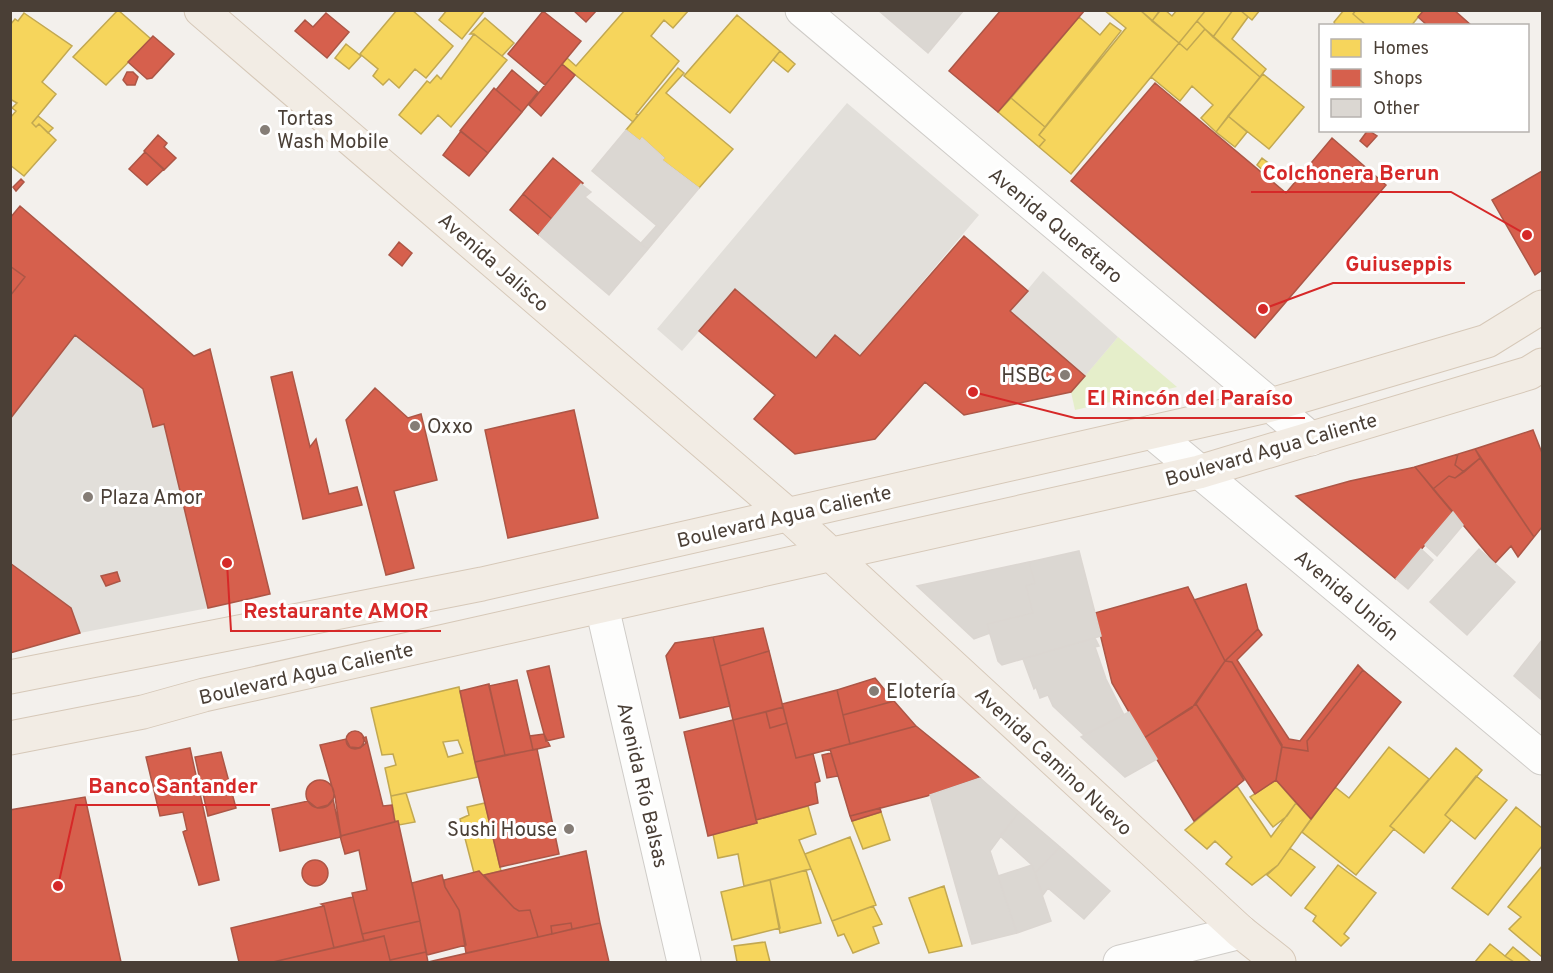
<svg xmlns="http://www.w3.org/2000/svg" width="1553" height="973" font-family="Overpass,sans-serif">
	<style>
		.green { fill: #e5eeca }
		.parking { fill: #e2dfda }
		.homes { fill: #f6d55c; stroke: #c2a851; stroke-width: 1.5; fill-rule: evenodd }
		.shops { fill: #d6604d; stroke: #ac5646; stroke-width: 1.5 }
		.building { fill: #dbd7d2; stroke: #dbd6d1; stroke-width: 1.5 }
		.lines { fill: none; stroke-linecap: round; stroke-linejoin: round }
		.minor-casing { stroke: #cfccc8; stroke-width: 35 }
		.major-casing { stroke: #d6c8b8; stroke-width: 35 }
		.minor { stroke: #fdfdfc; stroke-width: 33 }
		.major { stroke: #f2ece4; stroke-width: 33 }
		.poi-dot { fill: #857d76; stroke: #fff; stroke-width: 2 }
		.labels { text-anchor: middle; stroke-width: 6; stroke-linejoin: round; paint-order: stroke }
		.poi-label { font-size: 20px; fill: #4a3f36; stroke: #fff; text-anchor: start }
		.street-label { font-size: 20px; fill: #4a3f36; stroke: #fff }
		.leader { fill: none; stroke: #d62828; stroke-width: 2 }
		.callout-dot { fill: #d62828; stroke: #fff; stroke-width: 2 }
		.callout-label { font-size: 21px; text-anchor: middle; font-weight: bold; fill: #d62828; stroke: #fff; stroke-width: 6; stroke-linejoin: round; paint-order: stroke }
	</style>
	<rect width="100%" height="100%" fill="#f3f0ec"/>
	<!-- green -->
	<path class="green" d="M1118,337L1177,387L1075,410L1071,392Z"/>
	<!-- parking -->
	<path class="parking" d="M847,103L979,215L860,356L835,336L816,358L736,289L682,351L657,329Z
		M1043,271L1118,337L1085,376L1010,311Z
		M75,335L143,389L153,427L164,424L208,608L80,633L71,608L11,563L10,419Z"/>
	<!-- homes -->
	<path class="homes" d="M118,10L151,39L106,85L73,57Z
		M397,10H412L453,46L426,78L415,69L399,88L389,79L383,85L373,76L378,69L360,54Z
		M447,10H485L462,39L439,20Z
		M625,10H689L673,28L664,20L651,36L679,61L636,114L638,115L633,122L562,64L567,58L576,66Z
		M1104,10H1140L1179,43L1071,174L1039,147L1045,140L1039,135L1126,28Z
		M1140,10H1157L1159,12L1152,21Z
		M1160,10H1165L1172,16L1177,10H1206L1179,43L1152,21Z
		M1206,10H1233L1213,37L1197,21Z
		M1233,10H1240L1248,17L1232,39L1266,69L1260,77L1213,37Z
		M1240,10H1260L1252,20Z
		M1344,10H1356L1353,14L1367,26H1336L1334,22Z
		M1356,10H1424L1411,26H1367L1353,14Z
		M24,13L72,46L42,82L56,94L32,123L36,127L39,124L56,140L24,176L10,165V118L16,111L12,108L17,103L10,99V25L15,19L18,21Z
		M737,15L780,51L730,113L684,76Z
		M1079,17L1100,35L1110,23L1121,31L1045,127L1011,98Z
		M485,18L514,43L502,56L474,34H470Z
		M1197,21L1205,29L1187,50L1179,43Z
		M1205,29L1260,77L1216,132L1201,118L1213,105L1192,86L1180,101L1151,77L1179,43L1187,50Z
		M474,34L507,60L451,127L438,115L421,134L399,115L427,81L430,83L437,75L441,79Z
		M346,44L361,56L349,69L335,58Z
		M780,51L795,64L788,72L773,60Z
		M678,68L684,73L666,93L733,149L699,188L662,160L664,158L642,138L640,141L626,130Z
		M1263,74L1304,107L1269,149L1228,116Z
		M1011,98L1045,127L1039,135L1045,140L1039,147L998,112Z
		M38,116L53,128L48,133L39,124L36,127L32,123Z
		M1228,116L1247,132L1235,147L1216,132Z
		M1262,158L1271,165L1266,173L1257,165Z
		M459,687L478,777L391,796L385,768L396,765L393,754L382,755L371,708ZM458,740L463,753L448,757L443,742Z
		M1389,747L1429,779L1390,826L1394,829L1356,875L1302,832L1335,787L1349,798Z
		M1456,748L1482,770L1445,815L1451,820L1424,853L1390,826Z
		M1476,776L1507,800L1475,839L1445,815Z
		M1276,780L1296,803L1287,816L1273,827L1250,797Z
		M1237,786L1271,837L1296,803L1311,819L1278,865L1252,885L1226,864L1232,857L1215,841L1207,849L1185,830Z
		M406,793L415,822L399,825L398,821L395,822L391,796Z
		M485,803L501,871L481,876L479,871L474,873L460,819L469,815L467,807Z
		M808,806L816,834L799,840L811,869L744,886L738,854L718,858L713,834L757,823L756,820Z
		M1516,807L1542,828V846L1488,915L1452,888Z
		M881,812L890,840L863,849L852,821Z
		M850,837L876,905L832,921L805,854Z
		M1290,848L1315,867L1291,896L1267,875L1278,865Z
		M1338,865L1376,893L1344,934L1349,938L1341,946L1313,921L1316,916L1305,908Z
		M1542,866V957L1509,929L1521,917L1508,907Z
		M806,870L821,923L780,933L770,880Z
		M770,880L780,928L732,940L721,892Z
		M944,886L962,946L929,953L909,898Z
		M873,906L882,924L873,927L879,943L853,953L844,934L838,936L832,921Z
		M765,942L770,962H737L734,946Z
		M1490,944L1505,956L1514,962H1475Z
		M1513,947L1531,962H1514L1505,956Z"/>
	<!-- shops -->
	<path class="shops" d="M573,10H597L586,22Z
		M1001,10H1085L998,112L949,71Z
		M1424,10H1454L1472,26H1428L1418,17Z
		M543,11L581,41L545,85L508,54Z
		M326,13L349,32L327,58L295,31L305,20L313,27Z
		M153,36L174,54L152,78L147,79L128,62Z
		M562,64L575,75L541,116L529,105Z
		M512,70L538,92L522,112L496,90Z
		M127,72H133L138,77L135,85H127L123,80Z
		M1155,83L1286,193L1332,138L1386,185L1255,338L1071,181Z
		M494,88L522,112L488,153L460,131Z
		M1368,130L1377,136L1367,147L1360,141Z
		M461,131L488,153L469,176L443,155Z
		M158,135L167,143L164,147L176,158L164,170L144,151Z
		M145,152L164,169L147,185L129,169Z
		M553,158L583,183L552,219L523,194Z
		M1542,171V270L1535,275L1492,200Z
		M21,179L24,182L16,191L13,187Z
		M523,194L552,219L539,235L510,210Z
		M20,206L194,356L210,349L270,594L208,608L164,424L153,427L143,389L75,335L10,419V296L25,277L10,266V218Z
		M964,236L1028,291L1010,311L1085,376L1071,392L964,415L925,382L875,439L795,454L754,419L775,395L699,331L735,289L816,358L835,335L860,356Z
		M399,242L412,253L402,266L389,255Z
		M10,266L25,277L10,296Z
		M292,372L310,447L316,439L329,494L357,487L362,505L303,519L271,377Z
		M375,388L408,418L421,414L437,480L394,491L414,568L386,575L346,420Z
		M574,410L598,518L508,538L485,430Z
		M1533,430L1542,453V527L1534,537L1475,449Z
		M1475,449L1480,458L1464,472L1455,465L1458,454Z
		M1458,454L1455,465L1464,472L1455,478L1449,476L1433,489L1415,467Z
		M1480,458L1534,537L1518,557L1511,546L1495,563L1433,489L1449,476L1455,478Z
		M1415,467L1453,512L1396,579L1296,496L1350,481Z
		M10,563L71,608L80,633L10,653Z
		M117,572L120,581L106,586L101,576Z
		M1246,584L1258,629L1225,661L1194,600Z
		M1188,587L1225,661L1192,708L1144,738L1112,683L1095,613Z
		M763,628L769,651L720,666L713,637Z
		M1258,629L1262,635L1237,660L1289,739L1300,741L1358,665L1363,670L1307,741L1308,751L1282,747L1232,662L1225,661Z
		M713,637L730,706L680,718L666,656L675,643Z
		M769,651L783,707L733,720L720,666Z
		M1225,661L1232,662L1282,745L1276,780L1255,794L1196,704Z
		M549,666L564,737L546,741L527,671Z
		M1363,670L1401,702L1311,819L1276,780L1282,747L1308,751L1307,741Z
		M875,678L894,701L843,715L837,690Z
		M517,680L533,750L505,755L489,686Z
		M489,684L505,755L475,762L460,691Z
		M837,690L850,744L796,758L782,704Z
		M894,701L916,726L850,744L843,715Z
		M1196,704L1244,780L1194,821L1144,738Z
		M783,707L787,723L770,728L766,712Z
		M766,712L770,728L787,723L796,758L813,754L820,781L815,783L818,803L756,820L733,720Z
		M733,720L757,823L708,836L684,732Z
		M916,726L980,778L927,796L850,816L830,749Z
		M346 740a9 9 0 1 1 18 0a9 9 0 1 1-18 0Z
		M544,734L550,746L533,750L530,736Z
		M366,737L383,806L392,805L395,822L341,836L335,797L320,745L346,739L350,747L360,748L366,743L363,738Z
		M190,748L219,880L199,885L183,832L187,830L183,812L160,816L146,757Z
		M537,749L559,854L500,867L475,762Z
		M221,752L236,808L208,816L195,757Z
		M831,753L838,776L827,778L822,755Z
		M306 794a14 14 0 1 1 28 0a14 14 0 1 1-28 0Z
		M85,797L121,962H10V810Z
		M333,799L341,837L280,851L272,809L308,801L317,808L328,805Z
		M880,808L881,812L852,821L850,816Z
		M398,821L420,921L362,934L352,893L367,890L359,850L345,854L340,836Z
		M586,851L600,923L572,929L571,923L551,926L552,934L538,937L530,910L519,911L514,908L484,875Z
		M302 873a13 13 0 1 1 26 0a13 13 0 1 1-26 0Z
		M479,871L514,908L519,911L530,910L538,937L466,953L459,910L445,887L444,880Z
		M442,875L445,887L459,910L466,945L427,955L412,883Z
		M353,897L364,941L334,948L324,906L321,904Z
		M324,906L334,948L273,962H239L231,928Z
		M420,921L426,952L390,960L384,936L364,941L362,934Z
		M571,923L572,929L552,934L551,926Z
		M600,923L609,962H428L538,937Z
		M384,936L390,960L426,952L428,962H273Z"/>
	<!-- building -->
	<path class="building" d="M878,10H964L928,53Z
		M626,130L640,141L642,138L664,158L662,160L699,188L663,231L592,171Z
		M581,184L591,192L585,197L648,249L609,295L539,235Z
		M657,225L663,231L648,249L640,244Z
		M1453,512L1463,525L1437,556L1425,545Z
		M1421,549L1433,560L1408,589L1396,579Z
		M1479,549L1515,582L1467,635L1430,602Z
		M1079,551L1101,636L1002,665L998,661L987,624L1033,613L1026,586L1035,583L1029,562Z
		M1029,562L1035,583L1026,586L1033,613L987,624L990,633L974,639L917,586Z
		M1095,638L1099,646L1095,647L1106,679L1124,715L1084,735L1053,706L1048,695L1040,698L1036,687L1034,689L1023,659Z
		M1542,640V700L1514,676Z
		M1129,712L1157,759L1125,777L1081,737Z
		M980,778L1019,812L990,851L1017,933L972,944L930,795Z
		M1019,812L1060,847L1035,873L1032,865L1000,836Z
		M1060,847L1110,891L1084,919L1048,888L1043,895L1035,873Z
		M1032,865L1051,921L1017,933L998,876Z"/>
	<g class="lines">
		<defs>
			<path id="minor" d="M802,10L1311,439
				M1152,432L1542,758
				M602,607L684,962
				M1120,962L1241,932"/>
			<path id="major" d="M201,10L787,514L1241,932L1279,962
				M10,677L482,584L1271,405L1487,341L1542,307
				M10,738L143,712L204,695L1199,472L1529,373L1542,365"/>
		</defs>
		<!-- minor casing -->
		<use href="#minor" class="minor-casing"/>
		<!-- major casing -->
		<use href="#major" class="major-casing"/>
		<!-- minor -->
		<use href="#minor" class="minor"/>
		<!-- major -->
		<use href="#major" class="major"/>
	</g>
	<!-- markers -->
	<g class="poi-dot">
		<circle cx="265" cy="130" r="6"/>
		<circle cx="1065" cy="375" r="6"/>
		<circle cx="415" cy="426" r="6"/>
		<circle cx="88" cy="497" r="6"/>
		<circle cx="874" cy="691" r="6"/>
		<circle cx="569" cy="829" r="6"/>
	</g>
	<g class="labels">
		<!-- poi labels -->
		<g class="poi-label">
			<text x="277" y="125">Tortas<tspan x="277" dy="23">Wash Mobile</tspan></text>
			<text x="1053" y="382" text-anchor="end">HSBC</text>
			<text x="427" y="433">Oxxo</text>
			<text x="100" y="504">Plaza Amor</text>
			<text x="886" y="698">Elotería</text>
			<text x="557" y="836" text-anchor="end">Sushi House</text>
		</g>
		<!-- street labels -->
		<g class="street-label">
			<text transform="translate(1056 225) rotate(40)" y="7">Avenida Querétaro</text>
			<text transform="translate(494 262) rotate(41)" y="7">Avenida Jalisco</text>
			<text transform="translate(1271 449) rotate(-16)" y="7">Boulevard Agua Caliente</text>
			<text transform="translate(784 516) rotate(-13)" y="7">Boulevard Agua Caliente</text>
			<text transform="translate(1347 595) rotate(40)" y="7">Avenida Unión</text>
			<text transform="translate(306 673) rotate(-13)" y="7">Boulevard Agua Caliente</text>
			<text transform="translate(1054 761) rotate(43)" y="7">Avenida Camino Nuevo</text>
			<text transform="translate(643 785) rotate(77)" y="7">Avenida Río Balsas</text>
		</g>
	</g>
	<!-- callouts -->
	<path class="leader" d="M1527 235L1451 192H1251M1263 309L1333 283H1465M973 392L1075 418H1305M227 563L231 631H441M58 886L76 805H270"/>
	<g class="callout-dot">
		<circle cx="1527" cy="235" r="6"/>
		<circle cx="1263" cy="309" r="6"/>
		<circle cx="973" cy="392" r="6"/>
		<circle cx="227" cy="563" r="6"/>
		<circle cx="58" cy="886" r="6"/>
	</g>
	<g class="callout-label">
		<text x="1351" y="180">Colchonera Berun</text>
		<text x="1399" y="271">Guiuseppis</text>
		<text x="1190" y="405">El Rincón del Paraíso</text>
		<text x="336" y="618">Restaurante AMOR</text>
		<text x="173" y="793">Banco Santander</text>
	</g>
	<!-- border -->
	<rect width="1553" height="973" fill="none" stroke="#4a3f36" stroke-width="24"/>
	<!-- legend -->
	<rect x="1319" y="24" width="210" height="108" fill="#ffffff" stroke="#b7b2af" stroke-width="1.5"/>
	<rect x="1331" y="39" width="30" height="18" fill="#f6d55c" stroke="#b7b2af" stroke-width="1.5"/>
	<text x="1373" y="54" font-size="18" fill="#4a3f36">Homes</text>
	<rect x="1331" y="69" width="30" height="18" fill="#d6604d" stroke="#b7b2af" stroke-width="1.5"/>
	<text x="1373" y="84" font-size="18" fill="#4a3f36">Shops</text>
	<rect x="1331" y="99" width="30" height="18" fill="#dbd7d2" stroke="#b7b2af" stroke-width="1.5"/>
	<text x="1373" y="114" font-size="18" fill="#4a3f36">Other</text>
</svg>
